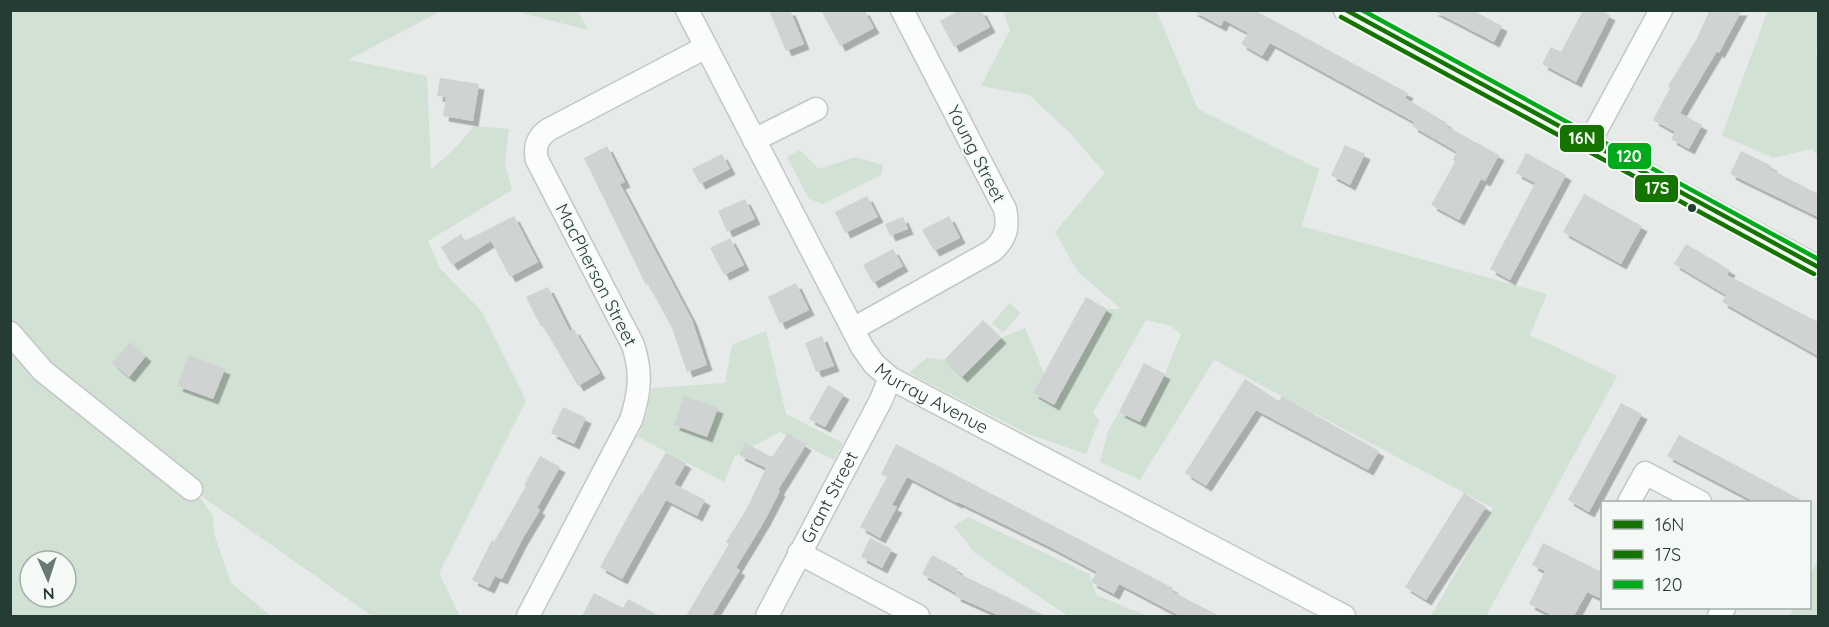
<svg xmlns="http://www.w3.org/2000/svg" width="1829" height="627" font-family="Quicksand,sans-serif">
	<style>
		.green { fill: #d1e1d4; fill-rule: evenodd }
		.building { fill: #cfd3d1; filter: url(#shadow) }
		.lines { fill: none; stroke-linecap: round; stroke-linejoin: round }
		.minor-casing { stroke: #c3c7c5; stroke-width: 25 }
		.minor { stroke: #fbfcfc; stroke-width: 22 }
		.bus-1-casing { stroke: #f4f9f6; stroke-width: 9 }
		.bus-2-casing { stroke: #f4f9f6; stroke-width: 9 }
		.bus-3-casing { stroke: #f4f9f6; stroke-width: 9 }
		.bus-1 { stroke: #157400; stroke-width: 4.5 }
		.bus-2 { stroke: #157400; stroke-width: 4.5 }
		.bus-3 { stroke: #00aa1a; stroke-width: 4.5 }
		.bus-dot { fill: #253c34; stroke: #f4f9f6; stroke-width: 2 }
		.labels { text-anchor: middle; stroke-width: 4.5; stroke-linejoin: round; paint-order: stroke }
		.street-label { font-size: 18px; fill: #253c34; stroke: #f4f9f6 }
		.line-badge { stroke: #f4f9f6; stroke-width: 2 }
		.badge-label { font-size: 16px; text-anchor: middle; font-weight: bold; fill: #fff }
	</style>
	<defs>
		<filter id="shadow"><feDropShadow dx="5.5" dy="5.5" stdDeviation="0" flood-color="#0004"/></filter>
	</defs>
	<rect width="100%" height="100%" fill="#e6eae8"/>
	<!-- green -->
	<path class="green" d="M1156,10L1198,109L1319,169L1302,226L1547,294L1530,335L1617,376L1486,616H1431L1493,508L1214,360L1140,480L1100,462L1108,431L1119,412L1140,422L1165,374L1181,334L1171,326L1146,320L1093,413L1099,420L1086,454L1028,434L909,373L927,358L944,360L962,377L1001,338L1025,328L1044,373L1033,393L1054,404L1107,309H1121L1078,272L1055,232L1105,173L1068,131L1029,95L981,86L1010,30L1003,11Z
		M1768,10L1818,11V36L1816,51L1818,67V156L1812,149L1773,158L1722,135Z
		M10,11H441L348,60L427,76L431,170L456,147L474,126L509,129L505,164L512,190L428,241L440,268L482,312L526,401L439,573L460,616H372L196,492L213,516L214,534L231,583L271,616H11ZM30,561H66V597H30Z
		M515,11H578L588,30Z
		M800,150L819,169L855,157L883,165L881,175L823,204L809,199L787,157Z
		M1010,303L1021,313L1003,333L992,323Z
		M766,331L786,414L843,443L834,460L780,432L735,456L724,482L638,437L647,412L652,388L725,383L732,345Z
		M968,517L1089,574L1096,595L1145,615L1142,616H1068L975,553L954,526Z
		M1818,559V616H1789L1794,608H1810V577Z"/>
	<!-- building -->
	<path class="building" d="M769,10H790L804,44L786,51Z
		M821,10H864L874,28L840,46Z
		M960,10H981L990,27L954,47L940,21Z
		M1191,10H1254L1408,93L1405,98L1447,123L1446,126L1499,155L1485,181L1481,179L1459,220L1431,205L1455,162L1453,159L1457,152L1412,126L1414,122L1270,43L1262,56L1241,44L1248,33L1224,20L1221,26Z
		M1432,10H1472L1502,26L1494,42Z
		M1583,10H1600L1610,15L1576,82L1542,64L1551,47L1561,52Z
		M1710,10H1742L1719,53L1717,51L1680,113L1702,125L1689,149L1671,139L1675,132L1653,120L1670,88L1668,86L1696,40Z
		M440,78L479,84L473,121L443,116L446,97L437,96Z
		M1345,145L1365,154L1350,185L1331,175Z
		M607,146L625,182L620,184L692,320L707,365L687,372L672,328L648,284L646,285L584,158Z
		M1741,151L1772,166L1770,169L1818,194V217L1730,174Z
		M1526,153L1566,175L1510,280L1490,269L1535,183L1516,173Z
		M722,154L730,169L700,184L692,169Z
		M1584,194L1642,226L1621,264L1563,232Z
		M867,196L878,217L845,233L835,212Z
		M745,199L755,219L727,232L718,211Z
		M514,216L538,262L510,277L491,241L452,265L441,247L461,234L465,241Z
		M949,216L960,238L934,251L922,230Z
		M903,217L908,229L890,236L885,224Z
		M730,238L744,265L724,275L710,248Z
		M1686,244L1730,270L1727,275L1818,322V356L1722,302L1726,295L1674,264Z
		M893,249L903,266L873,283L863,265Z
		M796,283L809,310L780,324L768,297Z
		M548,287L570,331L574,329L600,373L578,386L543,326L541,327L526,297Z
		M1086,297L1107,309L1054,405L1033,393Z
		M983,320L1001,338L962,377L944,360Z
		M822,336L834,366L816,372L805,343Z
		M130,342L146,356L129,377L112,363Z
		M189,355L225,369L213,399L177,386Z
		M1144,363L1165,374L1140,422L1119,412Z
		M1245,379L1279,401L1282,396L1379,451L1368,470L1256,410L1206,486L1185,473Z
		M828,385L844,394L825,427L809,419Z
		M684,396L718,408L707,437L674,425Z
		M1621,403L1642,414L1589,512L1568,500Z
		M563,407L586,418L574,444L551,433Z
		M788,433L806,445L778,490L780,491L765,520L736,568L740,570L712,616H686L729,544L726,542L746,510L766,468L739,455L745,443L772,457Z
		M1679,435L1805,502H1755L1667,456Z
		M896,444L1173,588L1171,591L1220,616H1180L1119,584L1114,594L1091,582L1097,572L1050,547L958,502L957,503L907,477L892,505L897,507L880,538L860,527L887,477L881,474Z
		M666,452L686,463L674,484L705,500L697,516L666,500L622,579L600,567L641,493L642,494Z
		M540,456L560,467L537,508L540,510L523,538L502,579L495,576L489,588L472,580L492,540L494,542L526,486L524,485Z
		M1464,493L1486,507L1426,600L1405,587Z
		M870,538L892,549L882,568L861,557Z
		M1543,543L1602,572V599L1587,592L1574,616H1553L1529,604L1545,571L1532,565Z
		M932,555L958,569L956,572L1046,616H1000L955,596L956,593L922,574Z
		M594,593L623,608L628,599L660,616H582Z"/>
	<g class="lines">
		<defs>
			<g id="minor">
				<path id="s1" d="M687,10L862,347L874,364L890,378L1344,616"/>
				<path d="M1345,10L1818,267"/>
				<path d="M754,140L816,109"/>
				<path d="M1589,143L1661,10"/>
				<path d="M853,329L992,251C1006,239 1009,227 1005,209L902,10"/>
				<path d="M10,333L43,371L191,489"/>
				<path d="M1629,502L1645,473L1700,502"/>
				<path d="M799,553L918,616"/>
				<path d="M528,616L631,420C640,392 642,373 633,345L537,160C534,147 537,138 548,130L706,47"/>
				<path id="s2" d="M767,616L881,400L890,378"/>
				<path d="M1719,616L1724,608"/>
			</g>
		</defs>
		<!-- minor casing -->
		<use href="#minor" class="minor-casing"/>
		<!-- minor -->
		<use href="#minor" class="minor"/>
		<defs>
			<path id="bus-1" d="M1346,10L1818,267"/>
			<path id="bus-2" d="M1341,17L1814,274"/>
			<path id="bus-3" d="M1362,10L1818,259"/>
		</defs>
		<!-- bus-1 casing -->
		<use href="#bus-1" class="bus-1-casing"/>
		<!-- bus-2 casing -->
		<use href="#bus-2" class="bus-2-casing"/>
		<!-- bus-3 casing -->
		<use href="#bus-3" class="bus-3-casing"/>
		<!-- bus-1 -->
		<use href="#bus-1" class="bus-1"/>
		<!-- bus-2 -->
		<use href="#bus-2" class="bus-2"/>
		<!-- bus-3 -->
		<use href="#bus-3" class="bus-3"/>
	</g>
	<!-- markers -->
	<circle class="bus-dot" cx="1692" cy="208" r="5"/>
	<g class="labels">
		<!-- street labels -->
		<g class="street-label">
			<text transform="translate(976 154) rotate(63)" y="6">Young Street</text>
			<text transform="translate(596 275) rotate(63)" y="6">MacPherson Street</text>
			<text dy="6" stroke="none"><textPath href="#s1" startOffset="468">Murray Avenue</textPath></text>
			<text dy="6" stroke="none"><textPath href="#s2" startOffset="134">Grant Street</textPath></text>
		</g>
	</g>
	<g class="line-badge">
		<rect x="1559" y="124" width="46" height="29" rx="6" fill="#157400"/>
		<rect x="1607" y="142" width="45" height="28" rx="6" fill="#00aa1a"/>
		<rect x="1634" y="174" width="45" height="29" rx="6" fill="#157400"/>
	</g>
	<g class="badge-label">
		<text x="1582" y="144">16N</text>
		<text x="1629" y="162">120</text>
		<text x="1657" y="194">17S</text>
	</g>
	<!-- border -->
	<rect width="1829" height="627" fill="none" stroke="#253c34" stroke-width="24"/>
	<!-- legend -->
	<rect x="1601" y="501" width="210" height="108" fill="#f4f9f6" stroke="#a1ada8" stroke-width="1.5"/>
	<rect x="1613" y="520" width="30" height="9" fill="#157400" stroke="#a1ada8" stroke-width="1.5"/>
	<text x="1655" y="531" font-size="18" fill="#253c34">16N</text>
	<rect x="1613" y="550" width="30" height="9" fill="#157400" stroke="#a1ada8" stroke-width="1.5"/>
	<text x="1655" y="561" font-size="18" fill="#253c34">17S</text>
	<rect x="1613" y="580" width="30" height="9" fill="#00aa1a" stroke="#a1ada8" stroke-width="1.5"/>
	<text x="1655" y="591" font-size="18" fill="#253c34">120</text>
	<!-- north arrow -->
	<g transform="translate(48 579) rotate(177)"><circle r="28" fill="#f4f9f6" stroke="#a1ada8" stroke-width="1.5"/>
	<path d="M0-4.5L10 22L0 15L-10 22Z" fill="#697973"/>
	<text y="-9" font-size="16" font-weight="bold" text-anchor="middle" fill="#253c34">N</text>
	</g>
</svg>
